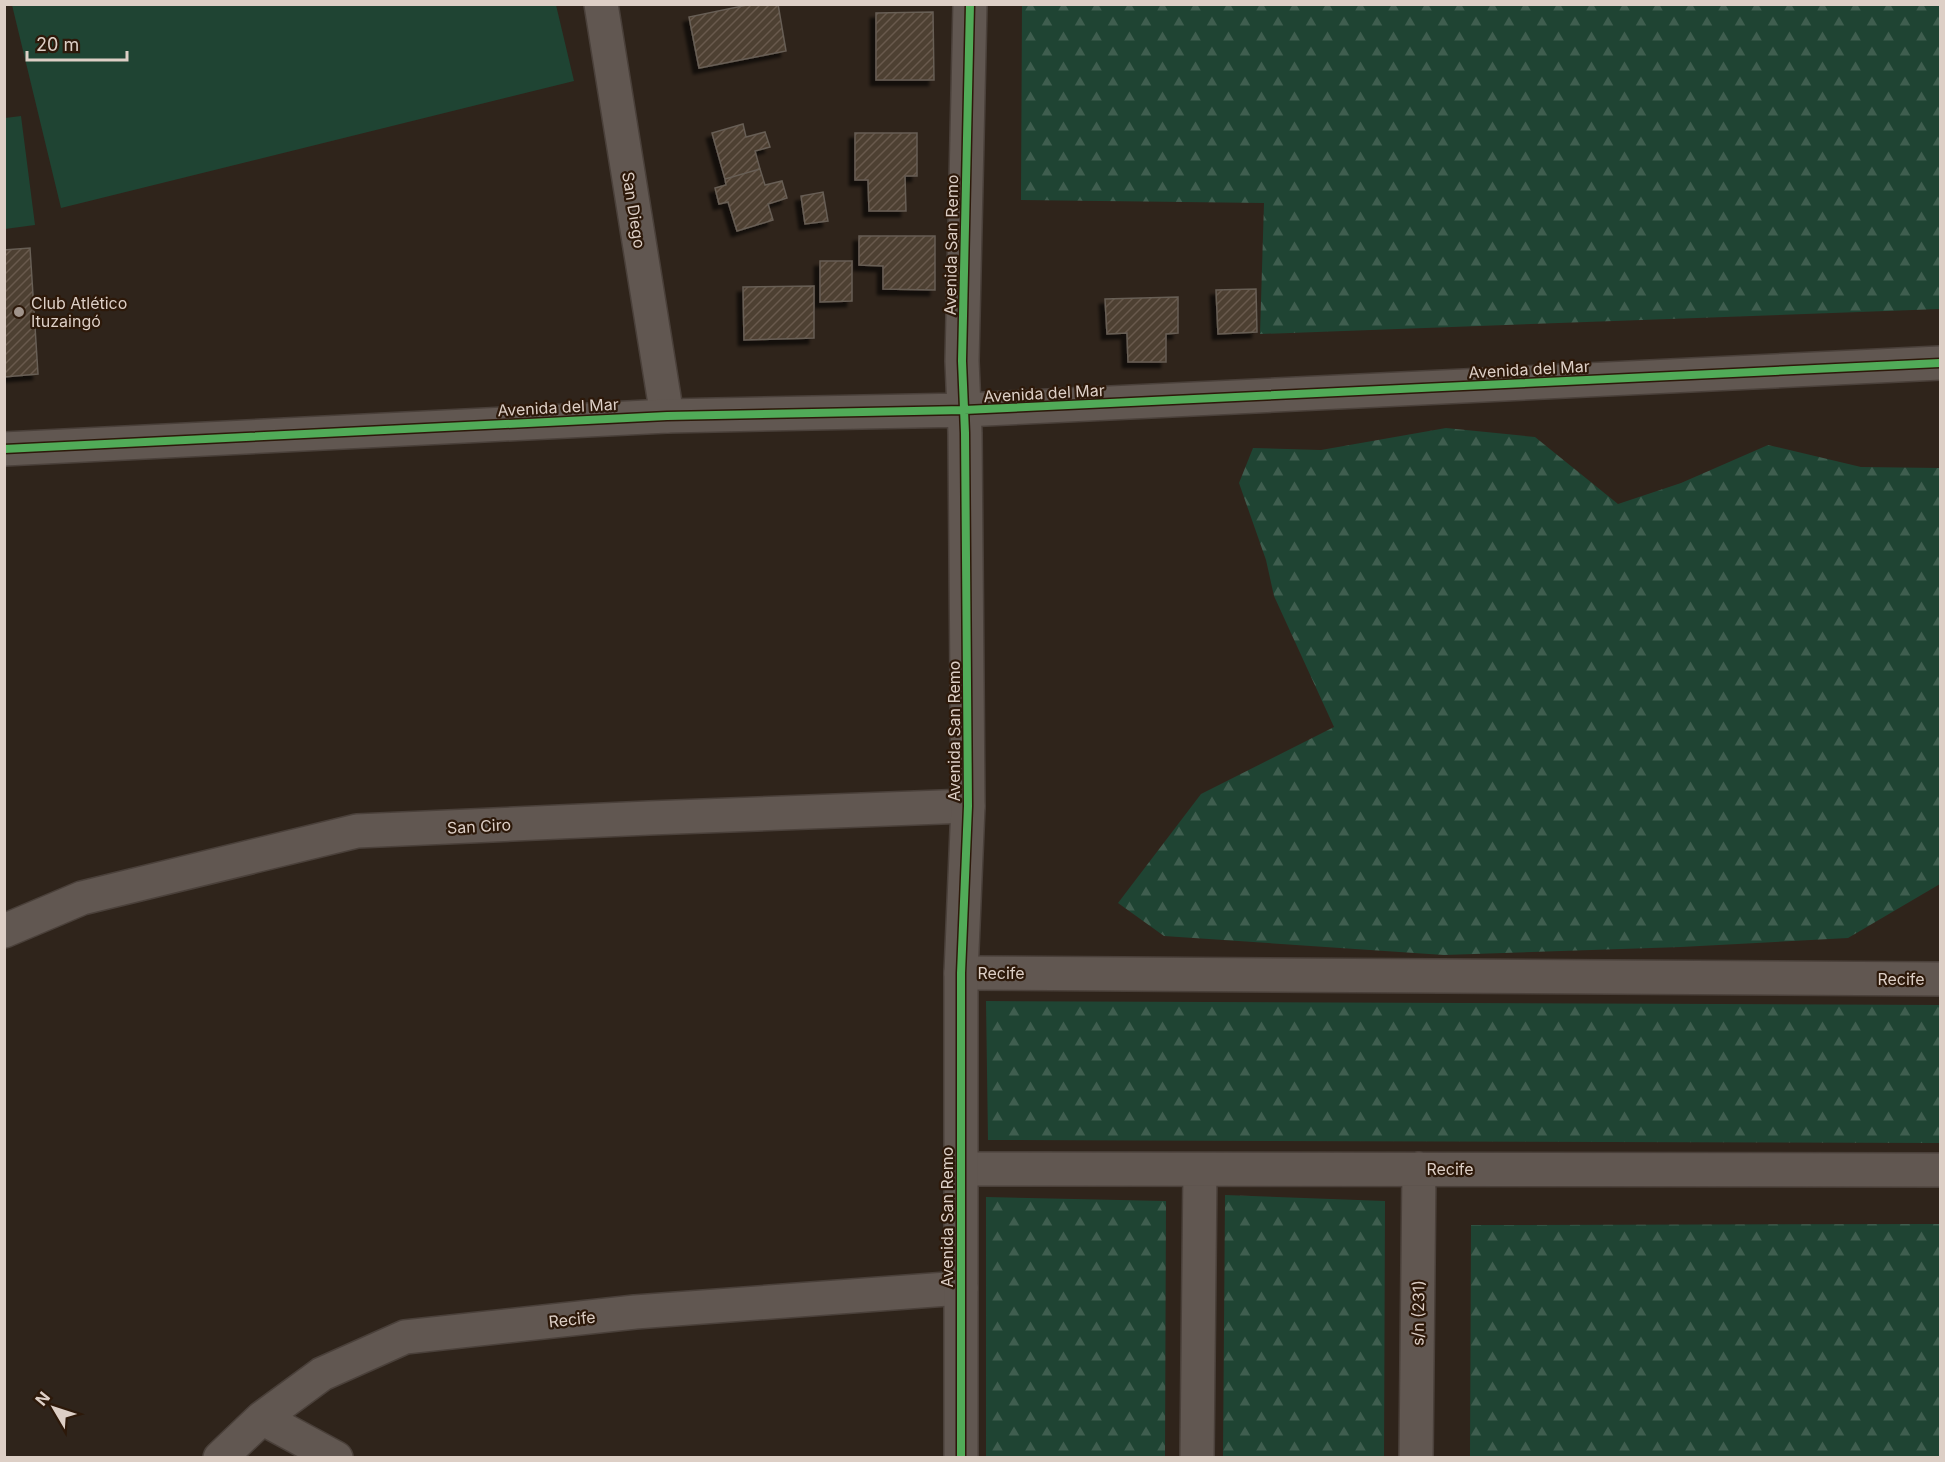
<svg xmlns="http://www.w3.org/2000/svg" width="1945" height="1462" font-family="Inter,sans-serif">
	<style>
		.grass { fill: #1f4433 }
		.forest { fill: url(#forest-firs) }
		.building { fill: url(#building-hatch); stroke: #675e55; stroke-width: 1.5; filter: url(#shadow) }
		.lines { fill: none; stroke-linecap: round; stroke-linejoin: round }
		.street-casing { stroke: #4a403a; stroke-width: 36 }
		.secondary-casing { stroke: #4a403a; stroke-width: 36 }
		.street { stroke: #615751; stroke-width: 33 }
		.secondary { stroke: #615751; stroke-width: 33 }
		.cycleway-casing { stroke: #2d190a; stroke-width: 11 }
		.cycleway { stroke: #51ab58; stroke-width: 8 }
		.poi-dot { fill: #a0938a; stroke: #2d190a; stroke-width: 2 }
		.labels { text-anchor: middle; stroke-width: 4.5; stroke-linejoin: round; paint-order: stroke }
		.street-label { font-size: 16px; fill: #ddcfc6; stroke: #2d190a }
		.poi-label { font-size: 16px; fill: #ddcfc6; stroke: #2d190a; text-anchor: start }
	</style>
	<defs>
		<pattern id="forest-firs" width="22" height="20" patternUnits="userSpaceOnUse" patternTransform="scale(1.5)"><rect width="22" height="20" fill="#1f4433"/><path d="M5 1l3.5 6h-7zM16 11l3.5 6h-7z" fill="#3f5e4f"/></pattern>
		<pattern id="building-hatch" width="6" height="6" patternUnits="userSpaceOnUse" patternTransform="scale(1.5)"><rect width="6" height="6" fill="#4e3f31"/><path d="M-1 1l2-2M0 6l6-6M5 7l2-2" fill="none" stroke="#675a4d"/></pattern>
		<filter id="shadow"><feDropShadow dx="-5.5" dy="5.5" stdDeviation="1.5" flood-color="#0009"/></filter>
	</defs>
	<rect width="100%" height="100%" fill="#2f241b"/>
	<!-- grass -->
	<path class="grass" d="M12,5H556L574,81L61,208Z
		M21,116L35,225L5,229V118Z"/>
	<!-- forest -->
	<path class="forest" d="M1022,5H1940V309L1260,334L1264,203L1021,200Z
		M1446,428L1535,437L1618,504L1681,483L1768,445L1861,467L1940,468V884L1848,938L1681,947L1444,955L1164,936L1118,903L1201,794L1334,727L1274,596L1266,560L1239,483L1253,448L1321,450Z
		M986,1001L1940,1005V1143L988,1140Z
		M1225,1195L1385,1201L1384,1457H1223Z
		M986,1197L1166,1201L1165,1457H986Z
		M1940,1224V1457H1470L1471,1225Z"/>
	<!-- building -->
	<path class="building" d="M752,4H778L786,51L699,68L689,17Z
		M933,12L934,80H876V13Z
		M743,124L746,137L765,132L770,147L755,151L760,169L725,179L712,133Z
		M855,133H917V176H905L906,211H869L868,180H855Z
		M760,169L765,185L782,181L787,198L768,204L773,220L737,231L728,202L719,204L715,188L726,185L725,179Z
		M823,192L828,221L805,224L801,196Z
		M859,236H935V290L883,289V266L859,265Z
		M30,248L38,374L4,377V250Z
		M820,261H852V301L820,302Z
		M814,286V338L744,340L743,287Z
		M1256,289L1257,332L1218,334L1216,290Z
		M1178,297V333L1166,334V362H1128L1127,333L1107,334L1105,299Z"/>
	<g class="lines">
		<defs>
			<path id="street" d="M601,4L667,416
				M4,931L82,898L357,831L649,818L968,806
				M961,973L1940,979
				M960,1169L1940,1170
				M262,1418L336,1458
				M220,1458L262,1418L322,1374L405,1337L635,1312L961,1288
				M1197,1458L1200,1170
				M1416,1458L1419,1169"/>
			<path id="secondary" d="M4,449L667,416L964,410L1940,363
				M961,1458V973L968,806L965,433L962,361L970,4"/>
		</defs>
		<!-- street casing -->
		<use href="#street" class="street-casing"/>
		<!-- secondary casing -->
		<use href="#secondary" class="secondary-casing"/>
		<!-- street -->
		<use href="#street" class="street"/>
		<!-- secondary -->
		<use href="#secondary" class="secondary"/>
		<defs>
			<path id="cycleway" d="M4,449L667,416L964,410L1940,363
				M961,1458V973L968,806L965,433L962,361L970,4"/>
		</defs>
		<!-- cycleway casing -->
		<use href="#cycleway" class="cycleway-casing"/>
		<!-- cycleway -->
		<use href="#cycleway" class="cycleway"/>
	</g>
	<!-- markers -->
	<circle class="poi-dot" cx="19" cy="312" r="6"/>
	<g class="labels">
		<!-- street labels -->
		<g class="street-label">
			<text transform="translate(634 210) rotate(81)" y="6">San Diego</text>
			<text transform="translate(951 245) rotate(-89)" y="6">Avenida San Remo</text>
			<text transform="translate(1529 369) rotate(-3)" y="6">Avenida del Mar</text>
			<text transform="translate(1044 393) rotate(-3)" y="6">Avenida del Mar</text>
			<text transform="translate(558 407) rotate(-3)" y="6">Avenida del Mar</text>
			<text transform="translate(954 731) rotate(-90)" y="6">Avenida San Remo</text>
			<text transform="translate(479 826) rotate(-3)" y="6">San Ciro</text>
			<text x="1001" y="979">Recife</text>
			<text x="1901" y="985">Recife</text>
			<text x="1450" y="1175">Recife</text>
			<text transform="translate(947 1217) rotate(-90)" y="6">Avenida San Remo</text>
			<text transform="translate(1418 1313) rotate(-89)" y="6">s/n (231)</text>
			<text transform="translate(572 1319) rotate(-6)" y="6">Recife</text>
		</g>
		<!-- poi labels -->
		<g class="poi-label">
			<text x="31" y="309">Club Atlético<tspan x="31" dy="18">Ituzaingó</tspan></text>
		</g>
	</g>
	<!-- border -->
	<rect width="1945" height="1462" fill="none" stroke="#ddcfc6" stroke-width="12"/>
	<!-- north arrow -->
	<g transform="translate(54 1408) rotate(309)" stroke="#2d190a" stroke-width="4.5" paint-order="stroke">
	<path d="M0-4.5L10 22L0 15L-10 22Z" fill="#ddcfc6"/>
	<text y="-9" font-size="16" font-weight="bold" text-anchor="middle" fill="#ddcfc6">N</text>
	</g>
	<!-- scale -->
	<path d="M27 51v9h100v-9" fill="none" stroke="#ddcfc6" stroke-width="3"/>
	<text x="36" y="51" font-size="18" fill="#ddcfc6" stroke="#2d190a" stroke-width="4.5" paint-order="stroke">20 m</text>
</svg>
